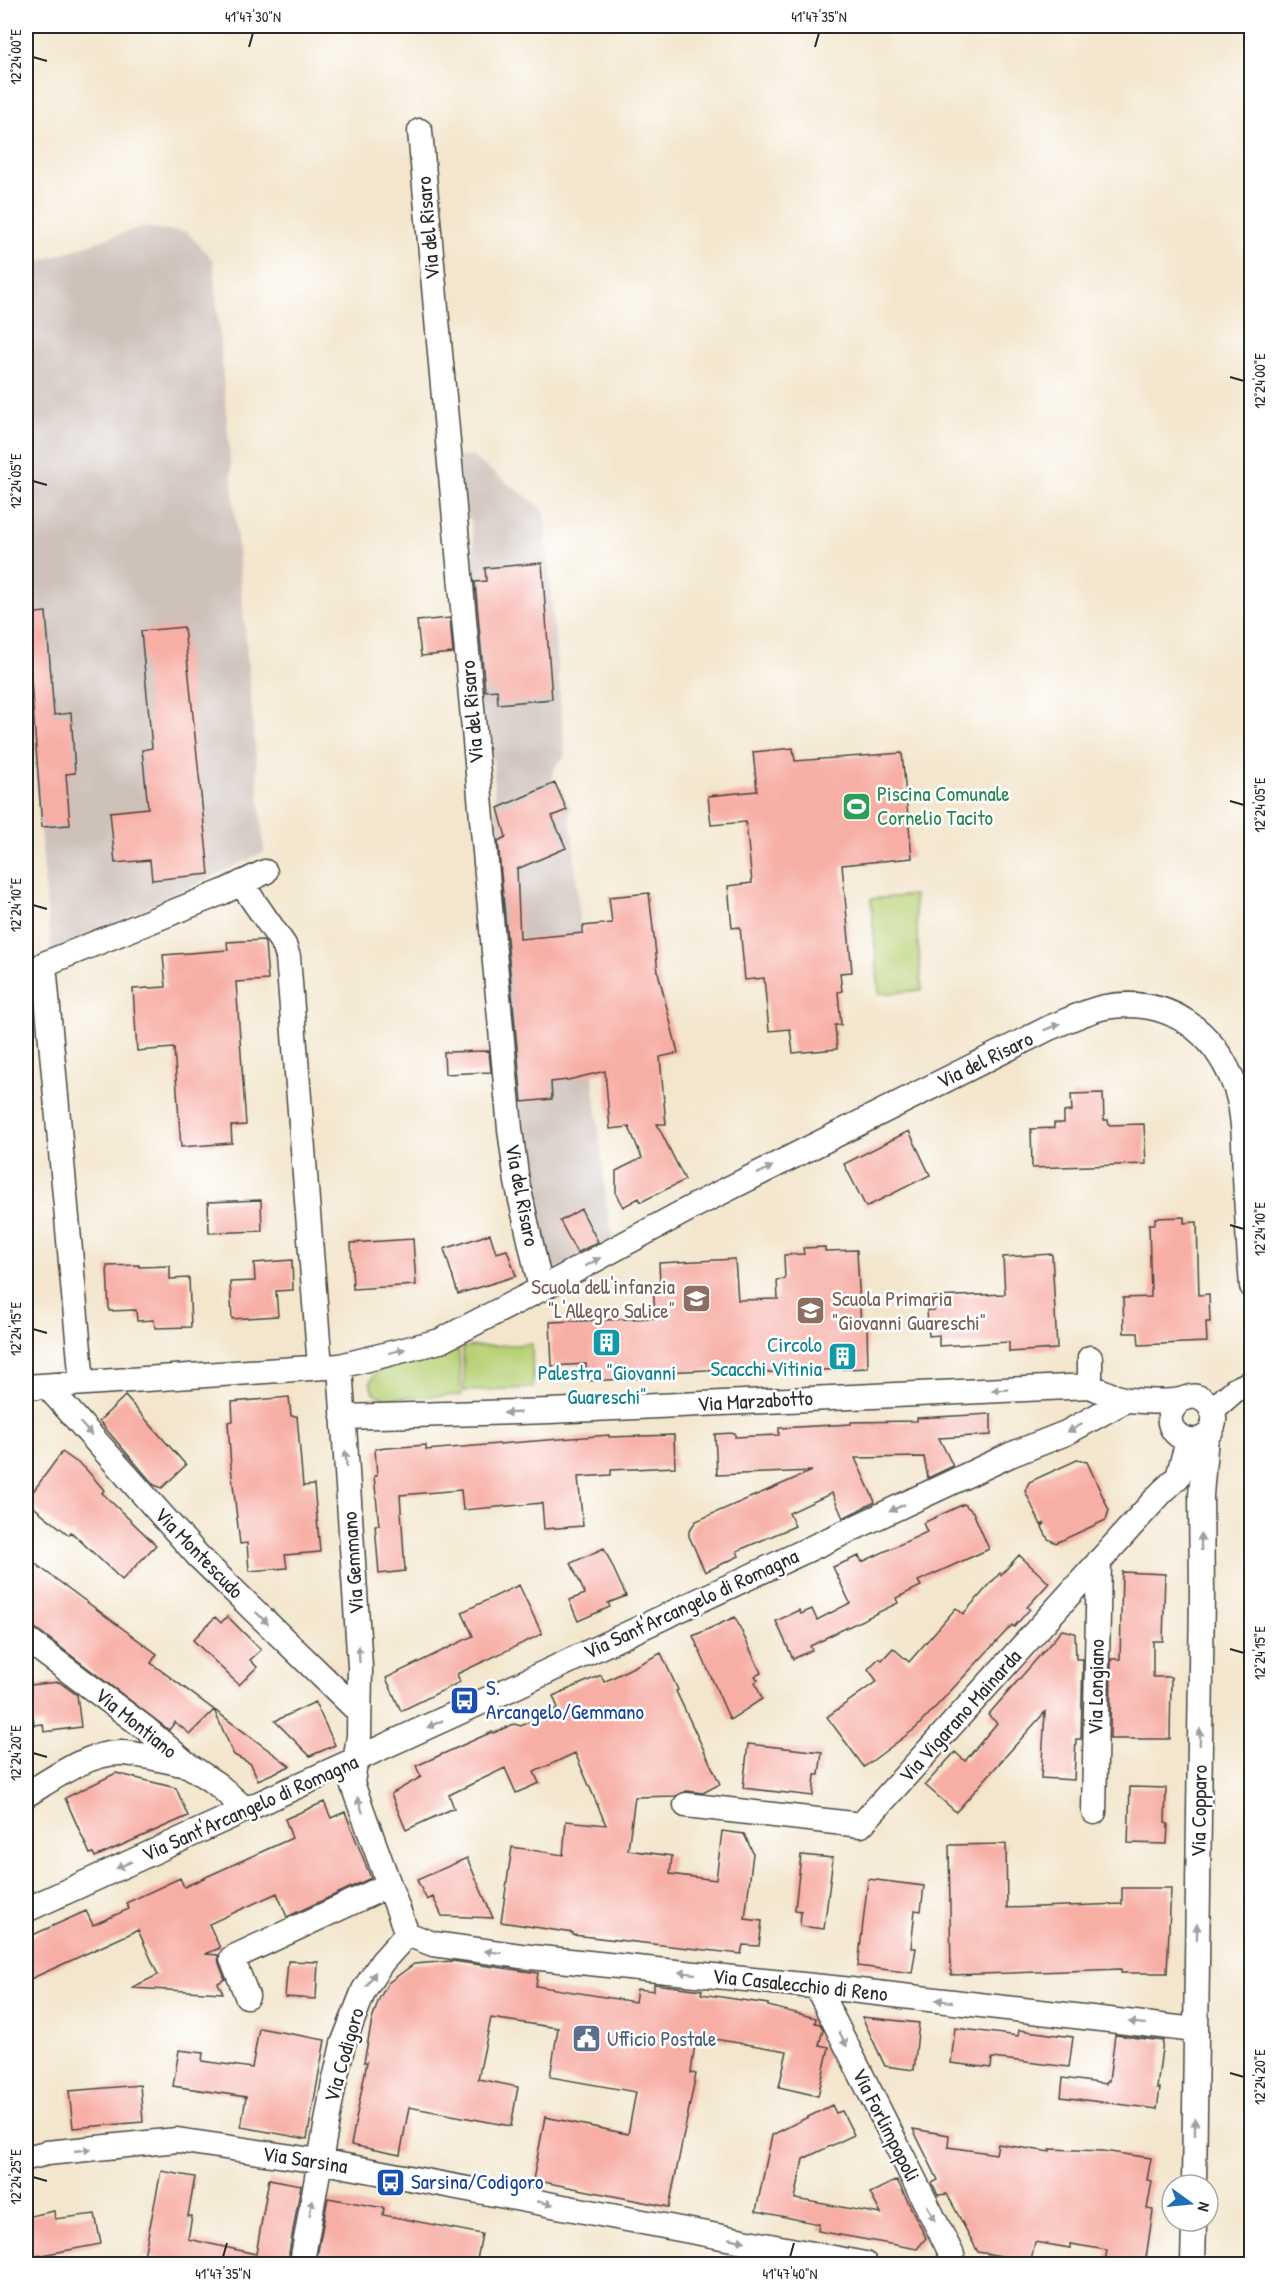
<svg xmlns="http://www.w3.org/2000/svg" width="1277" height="2290" font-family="'Patrick Hand',sans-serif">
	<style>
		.industrial { fill: #cec1ba }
		.green { fill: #b8d176; stroke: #727e50; stroke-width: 1.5 }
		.building { fill: #f7aea5 }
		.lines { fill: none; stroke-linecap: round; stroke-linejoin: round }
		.street-casing { stroke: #494743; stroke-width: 27 }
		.street { stroke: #fff; stroke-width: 24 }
		.oneway { fill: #a0a0a0 }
		.ticks { fill: none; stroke: #2b2b2b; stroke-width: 2 }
		.labels { text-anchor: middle; stroke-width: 5; stroke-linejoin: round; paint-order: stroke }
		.street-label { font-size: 21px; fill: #2b2b2b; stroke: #fff }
		.leisure-label { font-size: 21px; fill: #27864d; stroke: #fff; text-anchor: start }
		.education-label { font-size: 21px; fill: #785e54; stroke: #fff; text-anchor: end }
		.culture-label { font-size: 21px; fill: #0d838f; stroke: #fff; text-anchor: end }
		.transit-label { font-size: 21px; fill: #164399; stroke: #fff; text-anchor: start }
		.service-label { font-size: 21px; fill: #4e5e75; stroke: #fff; text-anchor: start }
		.neatline { fill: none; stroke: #2b2b2b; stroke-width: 2 }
		.ticks-label { font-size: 15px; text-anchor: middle; fill: #2b2b2b }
	</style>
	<rect width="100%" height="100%" fill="#fff"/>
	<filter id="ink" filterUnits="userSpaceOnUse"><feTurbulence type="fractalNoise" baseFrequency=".0167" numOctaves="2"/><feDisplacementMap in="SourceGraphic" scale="12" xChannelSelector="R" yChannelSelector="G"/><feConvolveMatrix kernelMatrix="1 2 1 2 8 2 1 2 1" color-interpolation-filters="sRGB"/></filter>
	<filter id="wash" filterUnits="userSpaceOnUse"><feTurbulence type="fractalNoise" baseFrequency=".008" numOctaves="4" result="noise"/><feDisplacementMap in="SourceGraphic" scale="24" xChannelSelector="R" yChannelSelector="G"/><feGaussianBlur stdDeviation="1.35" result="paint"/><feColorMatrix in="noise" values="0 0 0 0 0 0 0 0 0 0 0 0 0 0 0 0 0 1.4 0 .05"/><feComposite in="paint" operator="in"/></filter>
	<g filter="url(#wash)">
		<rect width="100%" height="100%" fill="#f3e6cd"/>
		<!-- industrial -->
		<path class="industrial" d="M141,227L187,232L213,260L264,852L51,954L26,663V266Z
			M471,456L544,510L565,756L555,767L552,782H556L571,809L569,814L574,847L586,1011L606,1199L613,1240L552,1272L545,1269L529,1204L490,842L496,837L494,769L490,736L480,734L465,573L474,550L471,520L463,513L458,458Z"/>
		<!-- green -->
		<path class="green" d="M914,895L922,990L879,994L871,899Z
			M532,1344L533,1388L464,1391L463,1347Z
			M459,1348L461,1395L385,1398C369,1394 365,1380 380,1370L447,1354Z"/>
		<g id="blocks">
			<!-- building -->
			<path class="building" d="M542,563L552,699L498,704L497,690L485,691L475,582L486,581L485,568Z
				M46,612L54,715L71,713L75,773L66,774L70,825L42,827L26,614Z
				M450,618L453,653L421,656L417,621Z
				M184,627L209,874L152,880L150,860L115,863L110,812L148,808L142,750L152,748L141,631Z
				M793,748L795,761L902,753L912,858L842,865L852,972L840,973L842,991L838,992L841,1025H835L837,1049L793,1053L790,1029L769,1031L764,978L745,980L740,927L732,928L728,886L752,883L746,822L711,825L708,796L757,791L753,752Z
				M555,783L567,810L552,816L566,848L517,869L520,939L583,933V926L612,923L609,897L649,893L658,972L678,1053L660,1057L666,1124H657L685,1180L641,1202L639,1198L623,1207L616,1194V1171L642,1158L629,1127L610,1129L605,1071L568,1080L551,1082L552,1099L522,1102L498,841L506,837L498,808Z
				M263,940L265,943L268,980L236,982L246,1125L231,1126L232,1143L181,1147L174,1048L137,1051L133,989L166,987L163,955L228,950L227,942Z
				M489,1051L491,1072L445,1074L444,1052Z
				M1103,1093L1104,1120H1108L1109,1125L1144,1124L1146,1164L1032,1168L1031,1129L1054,1128V1123H1064V1112L1072,1111L1071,1094Z
				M909,1131L930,1175L866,1207L844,1164Z
				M261,1200L262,1231L209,1233L208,1202Z
				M581,1209L598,1242L577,1253L560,1221Z
				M1184,1217V1223L1197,1222L1199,1295L1209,1294L1210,1322H1206L1207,1342L1139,1345L1138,1333H1124L1123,1298L1151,1297L1149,1224H1155V1218Z
				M490,1234L496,1253L507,1250L516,1276L458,1294L444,1249Z
				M413,1239L416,1285L353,1289L351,1243Z
				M825,1247V1251L857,1250L861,1326L867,1325L868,1368L753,1373V1368L663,1372L664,1377L587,1381L586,1364L552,1366L550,1322L655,1318L653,1282H660L659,1263L735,1259L738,1300L778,1299L777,1280L785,1279L784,1255L804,1254L803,1248Z
				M1052,1254L1057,1349L1009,1352V1342L939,1346V1335L929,1336L927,1310H934V1297L1005,1294L1003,1257Z
				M292,1260L293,1290L276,1291L278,1316L232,1319L230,1282L255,1281L254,1263Z
				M139,1265V1267L170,1266V1279L189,1278L191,1327L155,1328L154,1320L137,1321L136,1310L109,1311L107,1266Z
				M125,1396L186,1465L162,1488L154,1485L99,1421Z
				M289,1397L291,1416H297L303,1486L314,1485L320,1552L285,1555L287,1568L249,1571L247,1543L240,1544L231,1467L228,1422L233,1421L232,1402Z
				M991,1414V1435L939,1438L953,1466L928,1478L924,1457L855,1458L875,1502L843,1518L832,1493L789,1513L795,1526L737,1551L739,1556L705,1572L689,1536V1531L696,1521L812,1471L717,1475L715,1434L735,1433V1437L779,1435V1428L851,1424V1422L917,1421V1418Z
				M609,1435V1437L674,1435L675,1467L611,1470V1475L578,1477L583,1526L544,1529L542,1503L463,1510L461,1490L400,1495L405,1571L379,1574L375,1525H379L374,1476H377L375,1449L426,1445V1450Z
				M62,1452L85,1468L104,1490L102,1493L156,1545L122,1580L71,1532L69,1535L26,1501Z
				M1077,1460L1087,1462L1109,1510L1106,1520L1056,1543L1048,1539L1042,1527L1045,1523L1041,1525L1025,1491L1029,1482Z
				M964,1504L973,1512L989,1549L918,1581L921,1586L896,1598L898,1603L825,1638V1639L810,1646L812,1650L793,1659L776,1621L799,1610L801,1614L812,1609L817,1620L850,1603L833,1567L859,1556L862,1562L927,1532L923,1523Z
				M604,1548L626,1596L608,1603L610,1607L578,1621L569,1600L585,1594L571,1563Z
				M1019,1555L1049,1583L1027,1607L1030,1609L1014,1627L1012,1625L916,1728L864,1767L827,1717L877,1681L868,1669L879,1658L882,1660L893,1648L909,1662L956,1608L963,1614L1000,1573L1001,1575Z
				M26,1557L157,1654L151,1663L290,1766L258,1780L251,1764L234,1755L214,1710L190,1734L175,1722L169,1730L35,1628L26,1625Z
				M1122,1572L1165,1574L1163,1641H1153V1677H1171L1170,1739H1110L1111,1659H1120Z
				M519,1585L542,1634L457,1674L460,1682L401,1711L386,1678L473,1636L462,1612Z
				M227,1616L261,1650L250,1660L257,1667L239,1685L193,1640L215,1617L221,1623Z
				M735,1617L761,1673L755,1676L758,1680L755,1682L762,1699L730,1720L693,1636Z
				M1062,1630L1075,1633L1076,1659H1083L1081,1739H1076L1074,1780L1041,1778L1045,1712L956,1812L925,1785L955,1752L965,1761L997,1723L988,1715Z
				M661,1653L678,1690L676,1691L720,1784L703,1793L687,1791L676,1796L635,1797L628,1850L672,1856L670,1874L716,1880L722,1831L744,1834L753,1853L745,1919L762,1921L759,1946L743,1945L741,1954L573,1935V1933L501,1922L512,1847L563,1855L566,1821L606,1825L575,1753L534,1772L539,1783L516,1793L505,1768L449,1795L454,1808L406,1830L391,1794L421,1777L416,1766L492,1732L493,1733L514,1724L521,1726L558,1708L553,1696L601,1675L604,1682Z
				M59,1682L77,1695L81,1727L44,1732L43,1724L34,1725L33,1717L26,1718V1693L31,1692L30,1685Z
				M315,1702L335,1745L310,1756L275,1721Z
				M748,1744L822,1752L819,1775H815L813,1796L743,1788Z
				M116,1773L176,1788L188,1816L95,1857L93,1853L90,1854L65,1798Z
				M1130,1787L1166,1788L1165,1823L1168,1824L1167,1844L1128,1843Z
				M324,1802L331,1818L345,1812L371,1878L287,1917L277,1893L209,1924L220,1948L205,1954L218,1955L219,1963L225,1979L218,1983L223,1993L131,1988L158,1975L138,1930L26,1981V1938L86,1911L93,1925L129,1909L126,1903L180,1878L184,1887L292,1838L285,1819Z
				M1006,1844L1007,1908L1122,1904V1888H1171L1167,1973H1121V1969L951,1975L949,1845Z
				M801,1855L833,1858L824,1929L800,1926L801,1911L795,1910Z
				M467,1858L493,1918L442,1916L433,1897L427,1900L417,1880Z
				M868,1879L924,1886L921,1911L915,1910L911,1948H916L912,1973L858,1966Z
				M288,1961L318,1962L316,1999L285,1997Z
				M452,1961L538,1973L536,1986L635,2002L637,1989L654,1991V1984L702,1990L701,1994L768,2004V2006L816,2018L815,2023L820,2024L823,2030L819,2045L829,2047L818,2096L779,2087L787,2051L696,2036L691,2073L696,2074L669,2207L533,2180L545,2117L628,2134L636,2092L550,2077L558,2028L491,2018L478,2079L518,2087L511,2126L409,2107L400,2155L351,2145L367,2062H364L372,2020L379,1999L388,1983L414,1964Z
				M862,2017L919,2023L914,2070L885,2066Z
				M259,2028L325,2040L307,2139L241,2127L246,2097L173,2086L179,2050L203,2053L202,2061L252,2068Z
				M955,2028L1018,2036L1019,2030L1073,2037L1069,2067L992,2058L991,2068L951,2063Z
				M1115,2035L1163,2041L1157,2088H1160L1157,2109L1061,2097L1063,2078L1106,2084L1107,2081H1109Z
				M140,2085L143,2122L73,2128L69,2091Z
				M832,2105L836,2113L842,2111L854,2135L803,2159L795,2199L881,2214L870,2193L897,2180L926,2238L917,2249L818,2231L819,2224L756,2211L772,2135Z
				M913,2129L949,2135L948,2147L996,2154L998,2144L1050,2152V2149L1103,2151L1151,2158L1147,2180L1152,2181L1147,2209L1153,2210L1145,2265L1105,2262L1107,2250L1070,2244V2248L1035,2242L1031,2261L978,2252L947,2194L938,2195L932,2183L938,2180Z
				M161,2171L195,2177L188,2216H192L188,2239L256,2254L269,2179L301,2185L289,2253L290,2265H191L144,2256Z
				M328,2198L384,2208L383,2215L482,2234L476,2265H318L317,2256Z
				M54,2211L55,2219L95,2214L101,2244L26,2258V2217Z"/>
		</g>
	</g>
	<g filter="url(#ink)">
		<use href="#blocks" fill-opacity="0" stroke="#494743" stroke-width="1.5"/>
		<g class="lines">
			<defs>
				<path id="street" d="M420,131L510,1129L517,1182L541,1289
					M241,883L284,945L288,957L320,1367
					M1090,1358V1386
					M82,1383L44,964L223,892L265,872
					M47,1386L199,1557L359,1712
					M26,1387L340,1366L440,1341L541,1289L698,1204L1049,1028C1067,1021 1086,1011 1105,1007C1168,996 1215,1030 1236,1089C1245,1116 1244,1148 1245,1176C1247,1213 1249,1249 1252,1286
					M1212,1410L1235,1390L1252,1382
					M343,1417L550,1411L1090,1386C1102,1391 1116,1399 1129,1400C1142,1401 1168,1403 1180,1400C1186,1399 1190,1395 1197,1397C1209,1400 1217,1414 1213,1426C1204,1453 1162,1438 1171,1412C1173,1408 1177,1404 1179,1400
					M26,1639L145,1728L188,1765L218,1785L245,1809
					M26,1795C54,1778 88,1752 122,1753C143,1754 166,1761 186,1765
					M686,1805L861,1825L1161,1493L1178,1477L1188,1441
					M1094,1812L1099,1561
					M26,1910L510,1689L1010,1455L1066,1433L1126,1400
					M407,1934L433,1944L521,1956L842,1989L1195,2030
					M817,1987L952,2255L950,2264
					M247,1996L232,1958L389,1885
					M26,2158L47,2153L177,2140L319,2161L865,2264
					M1194,2185L1202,1593L1201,1495L1206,1436
					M304,2264L303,2256L333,2088L343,2044L364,1990L382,1962L407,1934L352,1783L359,1736L360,1667L340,1366
					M1193,2264L1194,2221"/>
			</defs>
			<!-- street casing -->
			<use href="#street" class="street-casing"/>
			<!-- street -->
			<use href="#street" class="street"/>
		</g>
		<!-- one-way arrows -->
		<defs><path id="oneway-solid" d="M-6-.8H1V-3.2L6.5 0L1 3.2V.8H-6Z" transform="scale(1.5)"/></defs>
		<g class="oneway">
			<use href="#oneway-solid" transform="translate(1052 1027) rotate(-22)"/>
			<use href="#oneway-solid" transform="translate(765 1170) rotate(-27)"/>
			<use href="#oneway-solid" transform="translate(593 1262) rotate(-29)"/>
			<use href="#oneway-solid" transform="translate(397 1351) rotate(-14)"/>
			<use href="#oneway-solid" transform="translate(1000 1390) rotate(177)"/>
			<use href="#oneway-solid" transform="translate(512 1413) rotate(178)"/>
			<use href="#oneway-solid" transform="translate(1075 1428) rotate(152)"/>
			<use href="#oneway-solid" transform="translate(86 1429) rotate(48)"/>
			<use href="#oneway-solid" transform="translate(346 1459) rotate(-94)"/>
			<use href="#oneway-solid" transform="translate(897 1508) rotate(155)"/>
			<use href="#oneway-solid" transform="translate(1201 1542) rotate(-91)"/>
			<use href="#oneway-solid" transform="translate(262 1618) rotate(44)"/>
			<use href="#oneway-solid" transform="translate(359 1654) rotate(-94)"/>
			<use href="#oneway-solid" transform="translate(435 1724) rotate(155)"/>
			<use href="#oneway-solid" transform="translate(1200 1737) rotate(-89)"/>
			<use href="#oneway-solid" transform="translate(360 1805) rotate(-110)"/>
			<use href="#oneway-solid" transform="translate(124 1865) rotate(155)"/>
			<use href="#oneway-solid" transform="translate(1197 1932) rotate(-89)"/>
			<use href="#oneway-solid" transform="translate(493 1952) rotate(-173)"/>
			<use href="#oneway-solid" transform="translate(687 1973) rotate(-174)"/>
			<use href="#oneway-solid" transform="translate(371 1979) rotate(-57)"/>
			<use href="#oneway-solid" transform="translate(944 2001) rotate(-173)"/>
			<use href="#oneway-solid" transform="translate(1137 2023) rotate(-173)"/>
			<use href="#oneway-solid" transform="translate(843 2039) rotate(63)"/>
			<use href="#oneway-solid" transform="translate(1195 2127) rotate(-90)"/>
			<use href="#oneway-solid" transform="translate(83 2150) rotate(-6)"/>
			<use href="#oneway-solid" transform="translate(545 2203) rotate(11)"/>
			<use href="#oneway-solid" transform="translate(311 2207) rotate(-80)"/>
			<use href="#oneway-solid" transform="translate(931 2213) rotate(63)"/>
			<use href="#oneway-solid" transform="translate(737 2240) rotate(11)"/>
		</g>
	</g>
	<!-- ticks -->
	<path class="ticks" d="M249,47L253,33M815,47L819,33M33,57L47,61M1230,377L1244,381M33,481L47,485M1230,801L1244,805M33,905L47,909M1230,1225L1244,1229M33,1329L47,1333M1230,1649L1244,1653M33,1753L47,1757M1230,2073L1244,2077M33,2177L47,2181M223,2257L227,2243M790,2257L794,2243"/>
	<!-- icons -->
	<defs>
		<symbol id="stadium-square" viewBox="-11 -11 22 22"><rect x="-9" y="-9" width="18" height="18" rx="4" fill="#2e9e5b" stroke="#fff"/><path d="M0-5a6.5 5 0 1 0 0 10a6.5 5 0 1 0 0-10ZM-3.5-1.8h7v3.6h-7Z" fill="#fff"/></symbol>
		<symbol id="school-square" viewBox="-11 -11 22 22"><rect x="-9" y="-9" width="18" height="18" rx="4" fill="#8d6e63" stroke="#fff"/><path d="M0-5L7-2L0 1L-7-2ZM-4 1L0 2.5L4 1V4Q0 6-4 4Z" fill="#fff"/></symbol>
		<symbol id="building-square" viewBox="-11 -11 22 22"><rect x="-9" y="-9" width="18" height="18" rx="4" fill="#0f9aa8" stroke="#fff"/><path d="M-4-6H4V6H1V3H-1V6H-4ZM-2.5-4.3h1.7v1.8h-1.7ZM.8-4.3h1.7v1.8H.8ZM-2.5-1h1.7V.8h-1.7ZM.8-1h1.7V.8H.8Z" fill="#fff"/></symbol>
		<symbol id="bus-square" viewBox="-11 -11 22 22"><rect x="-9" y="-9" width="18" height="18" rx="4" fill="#1a4fb4" stroke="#fff"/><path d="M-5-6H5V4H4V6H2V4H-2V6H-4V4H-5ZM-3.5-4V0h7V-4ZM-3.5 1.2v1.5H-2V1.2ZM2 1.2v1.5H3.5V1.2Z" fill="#fff"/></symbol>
		<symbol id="civic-square" viewBox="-11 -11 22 22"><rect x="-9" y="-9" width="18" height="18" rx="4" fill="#5c6f8a" stroke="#fff"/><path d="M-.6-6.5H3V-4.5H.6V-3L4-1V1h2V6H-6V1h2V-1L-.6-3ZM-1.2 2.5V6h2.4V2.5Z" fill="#fff"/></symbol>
	</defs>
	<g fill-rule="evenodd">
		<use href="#stadium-square" x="840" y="790" width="33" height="33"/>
		<use href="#school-square" x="680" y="1282" width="33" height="33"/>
		<use href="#school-square" x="794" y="1294" width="33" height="33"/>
		<use href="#building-square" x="590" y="1326" width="33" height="33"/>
		<use href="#building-square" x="826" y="1340" width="33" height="33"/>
		<use href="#bus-square" x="448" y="1684" width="33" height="33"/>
		<use href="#civic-square" x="570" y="2022" width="33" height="33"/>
		<use href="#bus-square" x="374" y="2166" width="33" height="33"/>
	</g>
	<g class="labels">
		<!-- street labels -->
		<g class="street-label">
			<text transform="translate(428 228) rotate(-95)" y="7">Via del Risaro</text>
			<text transform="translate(472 712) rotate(-95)" y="7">Via del Risaro</text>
			<text transform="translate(985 1060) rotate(-26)" y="7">Via del Risaro</text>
			<text transform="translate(522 1195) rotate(79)" y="7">Via del Risaro</text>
			<text transform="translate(755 1401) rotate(-3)" y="7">Via Marzabotto</text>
			<text transform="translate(199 1553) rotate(46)" y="7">Via Montescudo</text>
			<text transform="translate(353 1563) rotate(-94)" y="7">Via Gemmano</text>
			<text transform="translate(691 1604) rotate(-25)" y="7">Via Sant'Arcangelo di Romagna</text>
			<text transform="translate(1096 1687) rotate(-89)" y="7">Via Longiano</text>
			<text transform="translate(960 1716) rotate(-48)" y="7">Via Vigarano Mainarda</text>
			<text transform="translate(136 1723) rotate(39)" y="7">Via Montiano</text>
			<text transform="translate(250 1808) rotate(-24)" y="7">Via Sant'Arcangelo di Romagna</text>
			<text transform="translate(1199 1811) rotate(-89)" y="7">Via Copparo</text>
			<text transform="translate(800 1985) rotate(6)" y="7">Via Casalecchio di Reno</text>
			<text transform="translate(344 2055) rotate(-74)" y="7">Via Codigoro</text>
			<text transform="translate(886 2125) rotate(63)" y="7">Via Forlimpopoli</text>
			<text transform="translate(305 2160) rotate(9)" y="7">Via Sarsina</text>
		</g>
		<!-- leisure labels -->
		<g class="leisure-label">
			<text x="877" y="801">Piscina Comunale<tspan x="877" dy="24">Cornelio Tacito</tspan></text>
		</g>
		<!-- education labels -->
		<g class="education-label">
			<text x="675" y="1294">Scuola dell'infanzia<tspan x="675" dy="24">"L'Allegro Salice"</tspan></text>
			<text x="832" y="1306" text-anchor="start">Scuola Primaria<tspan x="832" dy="24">"Giovanni Guareschi"</tspan></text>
		</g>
		<!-- culture labels -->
		<g class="culture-label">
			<text x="822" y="1352">Circolo<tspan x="822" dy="24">Scacchi Vitinia</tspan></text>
			<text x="607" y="1380" text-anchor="middle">Palestra "Giovanni<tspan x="607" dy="24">Guareschi"</tspan></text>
		</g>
		<!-- transit labels -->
		<g class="transit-label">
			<text x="486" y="1695">S.<tspan x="486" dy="24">Arcangelo/Gemmano</tspan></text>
			<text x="411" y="2189">Sarsina/Codigoro</text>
		</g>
		<!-- service labels -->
		<g class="service-label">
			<text x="607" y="2046">Ufficio Postale</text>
		</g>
	</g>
	<!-- margin -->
	<rect width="1277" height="2290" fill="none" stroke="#fff" stroke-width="66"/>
	<!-- north arrow -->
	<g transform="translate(1190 2203) rotate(105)"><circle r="28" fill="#ffffff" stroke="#aaaaaa" stroke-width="1.5"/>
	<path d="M0-4.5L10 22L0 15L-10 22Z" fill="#1f6fb2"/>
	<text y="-9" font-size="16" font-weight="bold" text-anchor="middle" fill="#2b2b2b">N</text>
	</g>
	<rect x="33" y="33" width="1211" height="2224" class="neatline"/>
	<g class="ticks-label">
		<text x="253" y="22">41°47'30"N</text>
		<text x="819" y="22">41°47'35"N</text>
		<text transform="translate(16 57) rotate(-90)" y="5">12°24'00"E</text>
		<text transform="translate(1260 381) rotate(-90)" y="5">12°24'00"E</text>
		<text transform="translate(16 481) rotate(-90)" y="5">12°24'05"E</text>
		<text transform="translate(1260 805) rotate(-90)" y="5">12°24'05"E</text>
		<text transform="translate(16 905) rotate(-90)" y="5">12°24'10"E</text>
		<text transform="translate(1260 1229) rotate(-90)" y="5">12°24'10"E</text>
		<text transform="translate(16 1329) rotate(-90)" y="5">12°24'15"E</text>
		<text transform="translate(1260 1653) rotate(-90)" y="5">12°24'15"E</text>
		<text transform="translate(16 1753) rotate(-90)" y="5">12°24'20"E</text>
		<text transform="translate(1260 2077) rotate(-90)" y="5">12°24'20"E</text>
		<text transform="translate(16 2177) rotate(-90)" y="5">12°24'25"E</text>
		<text x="223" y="2279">41°47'35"N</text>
		<text x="790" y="2279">41°47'40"N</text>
	</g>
</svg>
